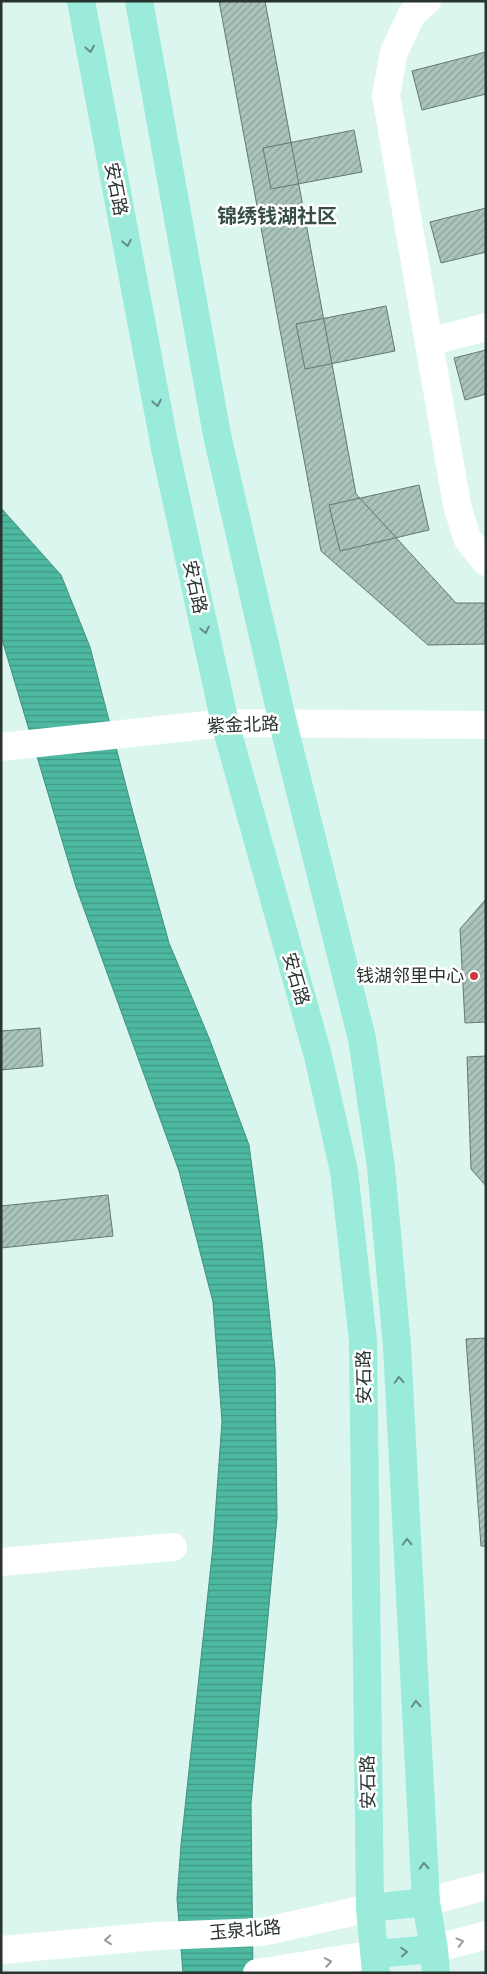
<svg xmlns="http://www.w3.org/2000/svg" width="487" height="1974" font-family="'Titillium Web','Noto Sans SC',sans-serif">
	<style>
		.water { fill: url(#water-rules); stroke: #42917e }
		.building { fill: url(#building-hatch); stroke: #617a73 }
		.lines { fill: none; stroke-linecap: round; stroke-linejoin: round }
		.minor { stroke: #fff; stroke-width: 28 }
		.major { stroke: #9aebd9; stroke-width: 28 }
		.oneway { stroke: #628f84 }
		.oneway2 { stroke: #949998 }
		.poi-dot { fill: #c93a39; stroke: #fff; stroke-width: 2 }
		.labels { text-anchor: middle; stroke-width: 5; stroke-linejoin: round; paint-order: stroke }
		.street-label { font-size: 18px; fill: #293330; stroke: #fff }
		.poi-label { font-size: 18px; fill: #293330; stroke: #fff; text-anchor: end }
		.quarter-label { font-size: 20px; font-weight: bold; fill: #364e47; stroke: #fff }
	</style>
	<defs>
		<pattern id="water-rules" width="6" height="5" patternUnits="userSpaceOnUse" patternTransform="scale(1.25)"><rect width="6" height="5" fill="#4cb9a0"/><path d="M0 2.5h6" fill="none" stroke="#3f9783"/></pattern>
		<pattern id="building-hatch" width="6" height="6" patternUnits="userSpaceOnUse" patternTransform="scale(1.25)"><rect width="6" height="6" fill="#aac4bc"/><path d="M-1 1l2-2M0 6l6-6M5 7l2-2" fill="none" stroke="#8aa099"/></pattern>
	</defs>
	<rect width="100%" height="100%" fill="#dbf6ee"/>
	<!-- water -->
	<path class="water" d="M1,508L61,575L90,647L132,809L169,943L209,1038L249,1145L262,1242L275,1369L277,1518L251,1804L253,1973H183L177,1899L181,1845L213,1546L222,1421L213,1302L179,1171L76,887L1,636Z"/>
	<!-- building -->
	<path class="building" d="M219,1H265L356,494L456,603H486V644L428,645L321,551Z
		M486,52V94L422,110L412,71Z
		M354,130L362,172L271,189L263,148Z
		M486,208V252L441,263L430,222Z
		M386,306L395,351L305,369L296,324Z
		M486,350V394L465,400L454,358Z
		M419,485L429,530L340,551L329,505Z
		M486,899V1022L465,1023L460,929Z
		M40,1028L43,1066L1,1070V1031Z
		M486,1056V1186L471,1169L467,1057Z
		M108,1195L113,1236L1,1248V1206Z
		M486,1338V1546H481L466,1339Z"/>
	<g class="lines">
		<!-- minor -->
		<path class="minor" d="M427,1L412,14L394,52L386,95L457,505L467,538L486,562
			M429,342L486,327
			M1,747L225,723L486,725
			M1,1562L173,1547
			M426,1902L486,1886
			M434,1949L486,1935
			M1,1950L157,1936L262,1932L370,1908
			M257,1973L375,1954"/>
		<!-- major -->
		<path class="major" d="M81,1L165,448L225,723L318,1056L344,1171L363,1341L370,1908L376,1973
			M139,1L217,435L283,723L362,1039L381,1167L397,1346L426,1902L434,1949L436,1973
			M370,1908L426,1902
			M375,1954L434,1949"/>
	</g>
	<!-- one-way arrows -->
	<defs><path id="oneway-chevron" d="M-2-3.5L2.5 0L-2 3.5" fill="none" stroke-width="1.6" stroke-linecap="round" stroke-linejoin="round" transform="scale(1.25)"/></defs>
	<g class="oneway">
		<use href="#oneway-chevron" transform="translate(90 49) rotate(79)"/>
		<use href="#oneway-chevron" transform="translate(127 243) rotate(79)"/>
		<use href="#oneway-chevron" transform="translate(157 403) rotate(79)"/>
		<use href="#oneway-chevron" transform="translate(205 630) rotate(78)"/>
		<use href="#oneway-chevron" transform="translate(399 1380) rotate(-93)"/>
		<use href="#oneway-chevron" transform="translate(407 1542) rotate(-93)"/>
		<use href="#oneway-chevron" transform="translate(416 1704) rotate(-93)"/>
		<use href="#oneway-chevron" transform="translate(424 1866) rotate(-93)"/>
		<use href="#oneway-chevron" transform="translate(404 1952) rotate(-4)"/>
	</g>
	<g class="oneway2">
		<use href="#oneway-chevron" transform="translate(108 1940) rotate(175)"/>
		<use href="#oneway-chevron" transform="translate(460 1942) rotate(-15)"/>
		<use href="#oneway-chevron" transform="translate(328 1962) rotate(-10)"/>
	</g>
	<!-- markers -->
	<circle class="poi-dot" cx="474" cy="976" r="5"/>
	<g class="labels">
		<!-- street labels -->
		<g class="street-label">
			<text transform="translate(116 189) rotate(79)" y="6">安石路</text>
			<text transform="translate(195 587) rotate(78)" y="6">安石路</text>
			<text transform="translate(243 725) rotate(-2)" y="6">紫金北路</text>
			<text transform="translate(296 979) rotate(74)" y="6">安石路</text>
			<text transform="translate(364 1377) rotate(-91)" y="6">安石路</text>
			<text transform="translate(368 1782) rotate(-91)" y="6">安石路</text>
			<text transform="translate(245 1930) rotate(-5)" y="6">玉泉北路</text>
		</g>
		<!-- poi labels -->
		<g class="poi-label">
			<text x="464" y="982">钱湖邻里中心</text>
		</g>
		<!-- quarter labels -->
		<g class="quarter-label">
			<text x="277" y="223">锦绣钱湖社区</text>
		</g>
	</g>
	<!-- border -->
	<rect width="487" height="1974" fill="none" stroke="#293330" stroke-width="5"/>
</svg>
